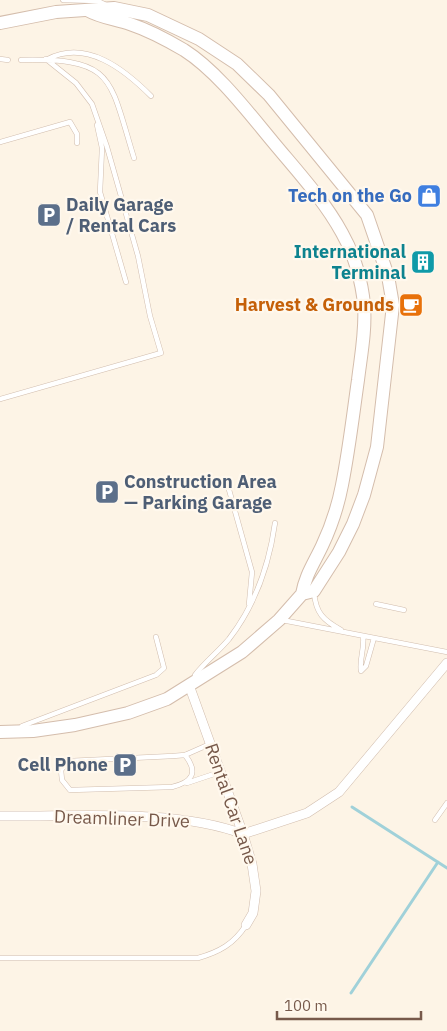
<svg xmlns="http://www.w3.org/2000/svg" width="447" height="1031" font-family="'IBM Plex Sans',sans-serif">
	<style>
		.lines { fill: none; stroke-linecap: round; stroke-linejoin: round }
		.stream { stroke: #a0d1d9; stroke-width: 3 }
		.service-casing { stroke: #d1bdae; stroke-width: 5.5 }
		.minor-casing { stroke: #d1bdae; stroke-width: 10 }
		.secondary-casing { stroke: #d4bdac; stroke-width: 14 }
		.service { stroke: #fff; stroke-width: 4.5 }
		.minor { stroke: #fff; stroke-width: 9 }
		.secondary { stroke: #fff; stroke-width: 12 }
		.labels { text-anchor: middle; stroke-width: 4.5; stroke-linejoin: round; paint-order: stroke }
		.shop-label { font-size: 18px; font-weight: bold; fill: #366cbe; stroke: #fff8ed; text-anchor: end }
		.service-label { font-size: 18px; font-weight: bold; fill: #4e5e75; stroke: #fff8ed; text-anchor: start }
		.culture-label { font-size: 18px; font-weight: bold; fill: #0d838f; stroke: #fff8ed; text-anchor: end }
		.food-label { font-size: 18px; font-weight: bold; fill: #c56008; stroke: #fff8ed; text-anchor: end }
		.street-label { font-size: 18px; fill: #77594a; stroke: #fff8ed }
	</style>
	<rect width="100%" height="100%" fill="#fdf4e6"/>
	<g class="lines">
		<!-- stream -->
		<path class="stream" d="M352,807L447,868
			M351,993L438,862"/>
		<defs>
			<path id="service" d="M63,0L98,1L106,5
				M0,59L8,60
				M48,59C86,39 124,69 151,96
				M21,60C115,58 109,77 134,158
				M97,125L102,148L100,192L126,282
				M0,142L70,122L77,134V143
				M0,399L161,353L150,316L138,256L107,147L92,104L76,83L46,59
				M226,479L252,572L249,604
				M314,593C316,613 323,620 341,630
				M376,604L404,610
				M282,620L447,652
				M363,636C365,648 359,659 361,671L366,666L374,638
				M195,675C205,662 218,652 229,639C256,604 269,566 275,523
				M22,726L156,675L164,668L156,637
				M185,755C199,773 192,782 172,787L70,790L62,780L61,770L69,761L173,756L185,755L210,744
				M187,783L220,772
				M435,820L447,803
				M0,958H198C219,952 234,944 246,925"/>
			<path id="minor" d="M189,685L243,834L252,864L256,891L253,913L246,925
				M0,816C75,817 173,808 243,834
				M243,834L307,813L339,792L447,663"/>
			<path id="secondary" d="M87,10C101,18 115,19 130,24C148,30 167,40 184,50C217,71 248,112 273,142C297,171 324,200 342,233C354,254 362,281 364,305C366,330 361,355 358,380C353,415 349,450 342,485C338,506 331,527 322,546C314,563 305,576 302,594
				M0,23L56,12L114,8L148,15L199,39L237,64L269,95L367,215L388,276L393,305L377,447L364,495L353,524L339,552L314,591L302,594L279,620L242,652L167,699L128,713L75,725L33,731L0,732"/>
		</defs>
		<!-- service casing -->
		<use href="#service" class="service-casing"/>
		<!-- minor casing -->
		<use href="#minor" class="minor-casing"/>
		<!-- secondary casing -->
		<use href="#secondary" class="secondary-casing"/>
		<!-- service -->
		<use href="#service" class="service"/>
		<!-- minor -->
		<use href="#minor" class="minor"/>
		<!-- secondary -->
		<use href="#secondary" class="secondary"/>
	</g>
	<!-- icons -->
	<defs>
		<symbol id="shop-square" viewBox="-11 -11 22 22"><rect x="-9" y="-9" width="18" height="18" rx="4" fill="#3f7fe0" stroke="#fff8ed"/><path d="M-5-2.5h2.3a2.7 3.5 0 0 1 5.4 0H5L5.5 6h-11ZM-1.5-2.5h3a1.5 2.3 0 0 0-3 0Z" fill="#fff"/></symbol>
		<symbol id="parking-square" viewBox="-11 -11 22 22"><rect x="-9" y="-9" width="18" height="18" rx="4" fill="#5c6f8a" stroke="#fff8ed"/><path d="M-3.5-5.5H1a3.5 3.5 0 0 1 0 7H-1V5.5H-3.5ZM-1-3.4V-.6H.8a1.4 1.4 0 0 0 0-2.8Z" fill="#fff"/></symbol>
		<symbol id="building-square" viewBox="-11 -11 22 22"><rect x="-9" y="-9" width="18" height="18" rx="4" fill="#0f9aa8" stroke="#fff8ed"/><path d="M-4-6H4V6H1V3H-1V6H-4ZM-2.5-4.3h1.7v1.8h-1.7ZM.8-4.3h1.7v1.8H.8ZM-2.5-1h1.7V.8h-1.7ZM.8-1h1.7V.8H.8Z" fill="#fff"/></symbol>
		<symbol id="cafe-square" viewBox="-11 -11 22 22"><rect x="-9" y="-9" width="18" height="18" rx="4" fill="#e8710a" stroke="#fff8ed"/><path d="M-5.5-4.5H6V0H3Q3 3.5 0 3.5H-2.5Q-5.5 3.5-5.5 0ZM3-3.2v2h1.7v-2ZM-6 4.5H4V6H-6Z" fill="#fff"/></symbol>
	</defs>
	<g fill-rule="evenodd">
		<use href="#shop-square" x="415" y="182" width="28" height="28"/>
		<use href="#parking-square" x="35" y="201" width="28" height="28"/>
		<use href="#building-square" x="409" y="248" width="28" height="28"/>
		<use href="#cafe-square" x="397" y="291" width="28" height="28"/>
		<use href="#parking-square" x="93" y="478" width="28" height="28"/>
		<use href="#parking-square" x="111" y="751" width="28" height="28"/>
	</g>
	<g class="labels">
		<!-- shop labels -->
		<g class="shop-label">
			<text x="412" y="202">Tech on the Go</text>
		</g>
		<!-- service labels -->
		<g class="service-label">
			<text x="66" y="211">Daily Garage<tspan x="66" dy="21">/ Rental Cars</tspan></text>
			<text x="124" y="488">Construction Area<tspan x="124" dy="21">— Parking Garage</tspan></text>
			<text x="108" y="771" text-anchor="end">Cell Phone</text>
		</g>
		<!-- culture labels -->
		<g class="culture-label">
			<text x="406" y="258">International<tspan x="406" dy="21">Terminal</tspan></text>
		</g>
		<!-- food labels -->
		<g class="food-label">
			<text x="394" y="311">Harvest &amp; Grounds</text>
		</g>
		<!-- street labels -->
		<g class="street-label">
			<text transform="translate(231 804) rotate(71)" y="6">Rental Car Lane</text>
			<text transform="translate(122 819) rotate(2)" y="6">Dreamliner Drive</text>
		</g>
	</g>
	<!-- scale -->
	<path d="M277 1011v8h144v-8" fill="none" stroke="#77594a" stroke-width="2.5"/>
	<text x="284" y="1011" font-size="15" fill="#77594a" stroke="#fff8ed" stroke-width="4" paint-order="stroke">100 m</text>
</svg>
